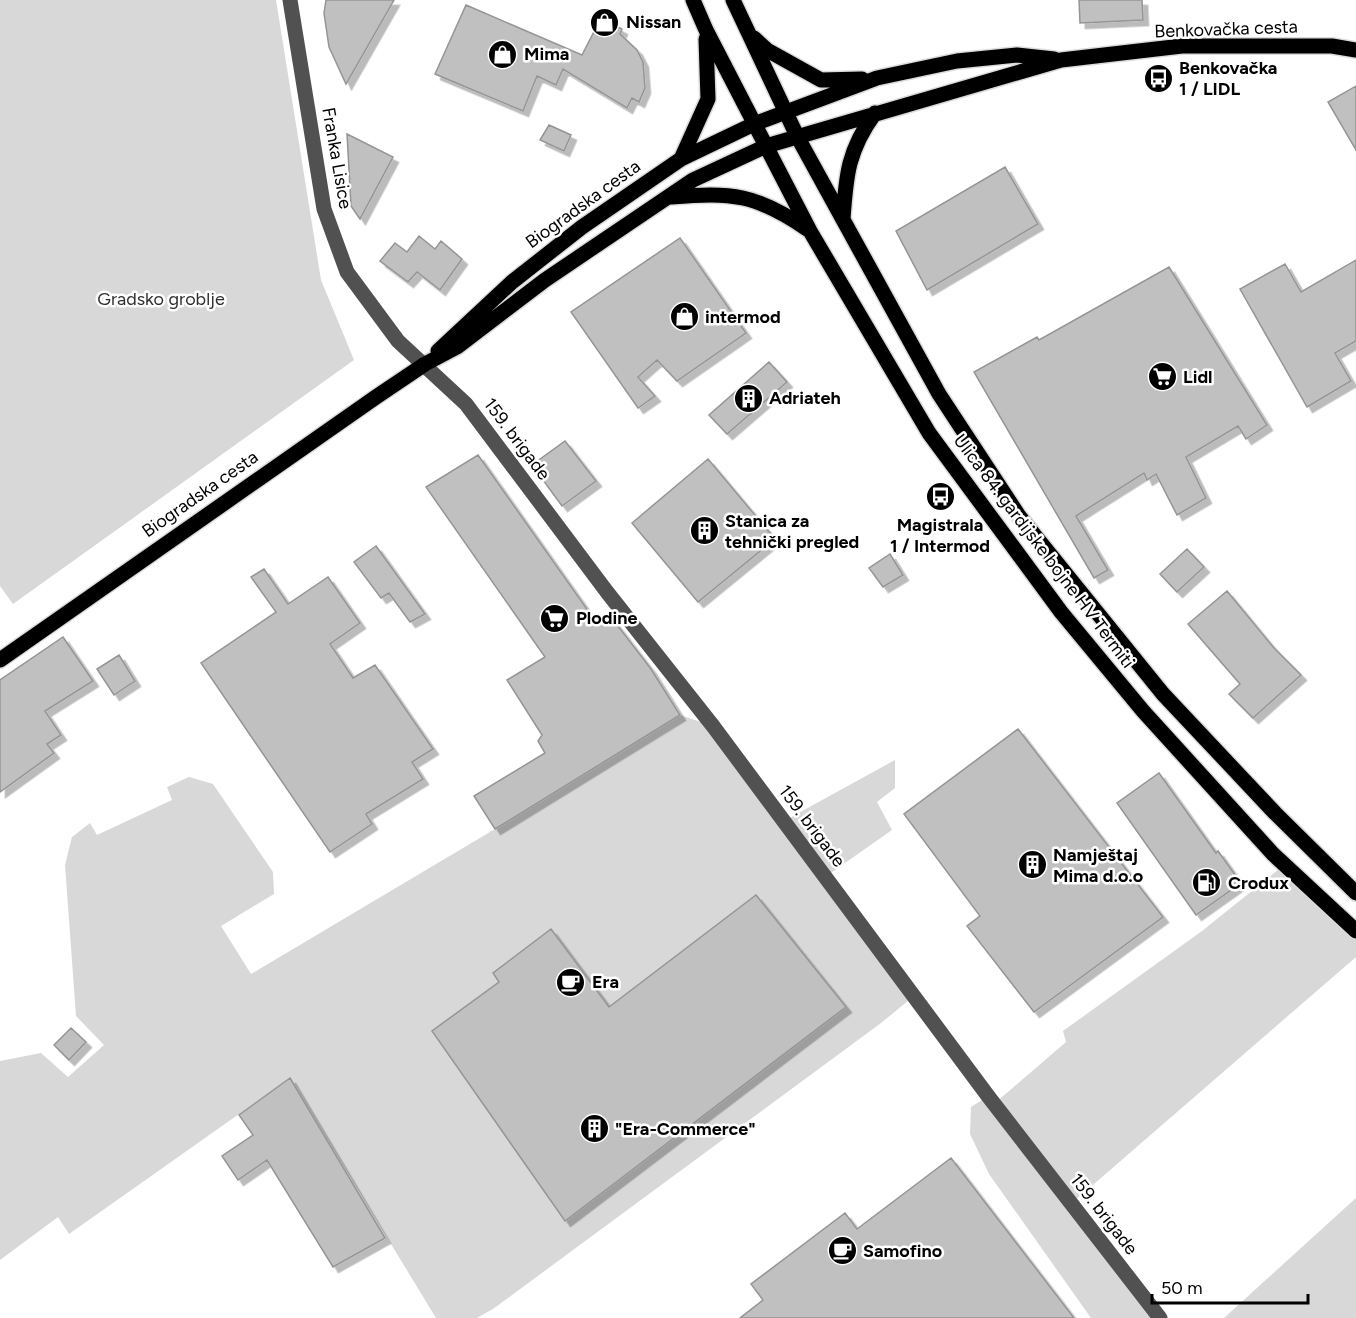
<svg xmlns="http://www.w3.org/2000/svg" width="1356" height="1318" font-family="Figtree,sans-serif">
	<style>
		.green { fill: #d8d8d8 }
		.building { fill: #c0c0c0; stroke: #959595; stroke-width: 1.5; filter: url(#shadow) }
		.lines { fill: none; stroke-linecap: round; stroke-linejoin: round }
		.major-casing { stroke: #dbdbdb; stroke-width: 18 }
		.minor { stroke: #515151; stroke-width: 15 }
		.major { stroke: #000; stroke-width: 15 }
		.labels { text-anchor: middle; stroke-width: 5; stroke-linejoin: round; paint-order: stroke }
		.poi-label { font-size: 18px; font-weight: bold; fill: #000; stroke: #fff; text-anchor: start }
		.street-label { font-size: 18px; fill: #000; stroke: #fff }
		.park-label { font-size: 18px; fill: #2f2f2f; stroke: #fff }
	</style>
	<defs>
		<filter id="shadow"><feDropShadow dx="5.5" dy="5.5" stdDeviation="0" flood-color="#0004"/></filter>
	</defs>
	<rect width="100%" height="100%" fill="#fff"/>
	<!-- green -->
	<path class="green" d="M0,0H276L321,280L354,360L13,604L0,586Z
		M680,715L713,726L784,821L895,760V788L877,802L892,830L825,877L914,996L881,1023L493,1309L477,1318H436L290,1078L69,1234L58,1217L0,1260V1061L41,1053L68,1077L104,1045L76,1016L65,865L72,837L90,823L97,835L172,800L167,787L189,777L213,784L273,872L274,894L221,926L251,974L495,829Z
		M1284,865L1356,931V957L1072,1203L1160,1318H1091L989,1174L970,1134L971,1107L988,1096L994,1104L1066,1042L1063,1031L1202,931Z
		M1356,1198V1318H1224Z"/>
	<!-- building -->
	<path class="building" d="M326,0H394L346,84L329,47L324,13Z
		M1079,0H1142L1143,20L1080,23Z
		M466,5L582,55L601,18L622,29L620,34L637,50L643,62L645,88L639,102L632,98L627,108L563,69L556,85L537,76L523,111L435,74Z
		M1356,86V150L1328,102Z
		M549,125L571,135L564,151L540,140Z
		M347,134L393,157L360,219L351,206Z
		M1005,167L1038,224L927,290L896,231Z
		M419,236L435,249L441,241L462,259L440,290L417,272L408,282L380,261L395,243L407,252Z
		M680,238L746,333L677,381L657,360L638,377L655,396L638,408L571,312Z
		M1356,260V341L1335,353L1351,381L1307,407L1240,289L1285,264L1301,292Z
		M1169,267L1267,425L1246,439L1238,426L1186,457L1206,498L1177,515L1156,474L1147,480L1144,473L1076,516L1108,570L1094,578L974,372L1037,337L1039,340Z
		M769,362L787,382L727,434L709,415Z
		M565,441L596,481L562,506L532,465Z
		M478,455L596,622L608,613L651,669L680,715L495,829L474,796L545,753L538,741L542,735L507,680L545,657L426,487Z
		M708,459L775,539L698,602L632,523Z
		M376,546L425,614L410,622L389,593L381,598L354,562Z
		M1187,549L1204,567L1177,592L1160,574Z
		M890,554L903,575L883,587L869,568Z
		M264,569L288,604L328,577L360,623L330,644L353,678L375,665L433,749L412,762L423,779L366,814L372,824L330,852L201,663L276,612L251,577Z
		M1227,591L1274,648L1301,675L1253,718L1229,694L1240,684L1188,624Z
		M63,637L93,681L45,711L61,735L47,744L54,753L0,792V680Z
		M119,655L135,681L114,695L97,669Z
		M1018,729L1163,917L1034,1012L967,926L980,916L904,814Z
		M1159,773L1216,853L1218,851L1241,883L1196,915L1117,803Z
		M756,895L846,1007L565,1221L432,1031L499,982L493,973L551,929L609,1007Z
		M71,1028L86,1042L69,1060L54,1045Z
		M290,1078L385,1238L333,1267L267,1160L238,1180L222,1156L253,1135L239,1115Z
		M951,1158L1074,1318H740L763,1300L751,1284L845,1213L857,1229Z"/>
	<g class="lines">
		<defs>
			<path id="major" d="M693,0L706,30L810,231L929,433L1061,612L1143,711L1273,854L1356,931
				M733,0L797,136L939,394L1019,516L1163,694L1275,813L1356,893
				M754,38L767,50L821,80L862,79
				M681,159L708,99L706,39
				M671,197C732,192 756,194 807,229
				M843,219C846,175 848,150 875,113
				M438,351L512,282L582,227L681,159L754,124L877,78L957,61L1017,55L1054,59
				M0,660L376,397L425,364L457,347L545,280L693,180L766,146L1061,60L1182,46H1332L1356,50"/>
		</defs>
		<!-- major casing -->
		<use href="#major" class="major-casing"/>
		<!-- minor -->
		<path class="minor" d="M290,0L324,209L347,272L398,341L466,404L607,592L713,726L988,1096L1160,1318"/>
		<!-- major -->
		<use href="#major" class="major"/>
	</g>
	<!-- icons -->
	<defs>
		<symbol id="shop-disc" viewBox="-11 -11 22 22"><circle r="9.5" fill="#000" stroke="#fff"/><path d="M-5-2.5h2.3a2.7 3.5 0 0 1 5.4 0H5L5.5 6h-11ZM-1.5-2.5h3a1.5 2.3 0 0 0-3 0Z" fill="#fff"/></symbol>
		<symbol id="bus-disc" viewBox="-11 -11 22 22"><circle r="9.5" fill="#000" stroke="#fff"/><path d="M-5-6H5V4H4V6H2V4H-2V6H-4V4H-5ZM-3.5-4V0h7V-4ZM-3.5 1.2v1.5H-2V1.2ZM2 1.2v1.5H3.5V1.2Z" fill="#fff"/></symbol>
		<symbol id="supermarket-disc" viewBox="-11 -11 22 22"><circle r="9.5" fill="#000" stroke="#fff"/><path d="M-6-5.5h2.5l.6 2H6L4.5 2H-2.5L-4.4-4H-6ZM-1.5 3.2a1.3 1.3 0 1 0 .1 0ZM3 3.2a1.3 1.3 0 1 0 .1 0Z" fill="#fff"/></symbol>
		<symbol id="building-disc" viewBox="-11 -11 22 22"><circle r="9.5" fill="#000" stroke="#fff"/><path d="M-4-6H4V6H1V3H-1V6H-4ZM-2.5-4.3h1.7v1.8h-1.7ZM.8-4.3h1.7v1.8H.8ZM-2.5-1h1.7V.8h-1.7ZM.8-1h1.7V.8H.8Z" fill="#fff"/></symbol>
		<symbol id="fuel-disc" viewBox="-11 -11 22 22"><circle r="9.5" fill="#000" stroke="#fff"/><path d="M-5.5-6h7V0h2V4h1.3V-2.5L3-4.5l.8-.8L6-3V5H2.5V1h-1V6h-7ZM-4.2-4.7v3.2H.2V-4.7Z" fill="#fff"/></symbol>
		<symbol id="cafe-disc" viewBox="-11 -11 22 22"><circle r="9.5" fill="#000" stroke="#fff"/><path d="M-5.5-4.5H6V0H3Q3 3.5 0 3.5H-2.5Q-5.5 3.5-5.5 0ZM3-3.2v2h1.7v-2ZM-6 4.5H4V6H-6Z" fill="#fff"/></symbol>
	</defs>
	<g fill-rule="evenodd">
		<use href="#shop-disc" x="588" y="6" width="33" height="33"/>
		<use href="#shop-disc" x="486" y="38" width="33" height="33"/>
		<use href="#bus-disc" x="1142" y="62" width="33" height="33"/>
		<use href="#shop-disc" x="668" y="300" width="33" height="33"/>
		<use href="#supermarket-disc" x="1146" y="360" width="33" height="33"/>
		<use href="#building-disc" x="732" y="382" width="33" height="33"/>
		<use href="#bus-disc" x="924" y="480" width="33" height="33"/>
		<use href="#building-disc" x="688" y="514" width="33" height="33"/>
		<use href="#supermarket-disc" x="538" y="602" width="33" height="33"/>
		<use href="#building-disc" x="1016" y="848" width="33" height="33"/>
		<use href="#fuel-disc" x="1190" y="866" width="33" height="33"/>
		<use href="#cafe-disc" x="554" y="966" width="33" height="33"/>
		<use href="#building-disc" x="578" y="1112" width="33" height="33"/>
		<use href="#cafe-disc" x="826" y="1234" width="33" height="33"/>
	</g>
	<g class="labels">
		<!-- poi labels -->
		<g class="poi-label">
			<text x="626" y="28">Nissan</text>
			<text x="524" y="60">Mima</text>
			<text x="1179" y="74">Benkovačka<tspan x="1179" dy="21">1 / LIDL</tspan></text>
			<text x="705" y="323">intermod</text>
			<text x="1183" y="383">Lidl</text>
			<text x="769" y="404">Adriateh</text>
			<text x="725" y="527">Stanica za<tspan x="725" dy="21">tehnički pregled</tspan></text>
			<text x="940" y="531" text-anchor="middle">Magistrala<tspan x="940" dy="21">1 / Intermod</tspan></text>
			<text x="576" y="624">Plodine</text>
			<text x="1053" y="861">Namještaj<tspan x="1053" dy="21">Mima d.o.o</tspan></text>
			<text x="1228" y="889">Crodux</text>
			<text x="592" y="988">Era</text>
			<text x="615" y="1135">"Era-Commerce"</text>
			<text x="863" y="1257">Samofino</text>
		</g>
		<!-- street labels -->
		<g class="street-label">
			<text transform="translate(1226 29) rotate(-2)" y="6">Benkovačka cesta</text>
			<text transform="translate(337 158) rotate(80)" y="6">Franka Lisice</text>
			<text transform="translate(583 204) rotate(-36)" y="6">Biogradska cesta</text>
			<text transform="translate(517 439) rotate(53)" y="6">159. brigade</text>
			<text transform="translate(200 494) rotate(-35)" y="6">Biogradska cesta</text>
			<text transform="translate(1044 551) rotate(53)" y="6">Ulica 84. gardijske bojne HV Termiti</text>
			<text transform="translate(812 826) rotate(53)" y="6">159. brigade</text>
			<text transform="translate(1104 1214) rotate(52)" y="6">159. brigade</text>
		</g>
		<!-- park labels -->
		<g class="park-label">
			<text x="161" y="305">Gradsko groblje</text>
		</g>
	</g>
	<!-- scale -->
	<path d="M1152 1294v9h156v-9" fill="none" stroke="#000000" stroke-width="3"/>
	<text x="1161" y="1294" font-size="18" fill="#000000" stroke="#ffffff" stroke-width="4.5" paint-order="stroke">50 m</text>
</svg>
